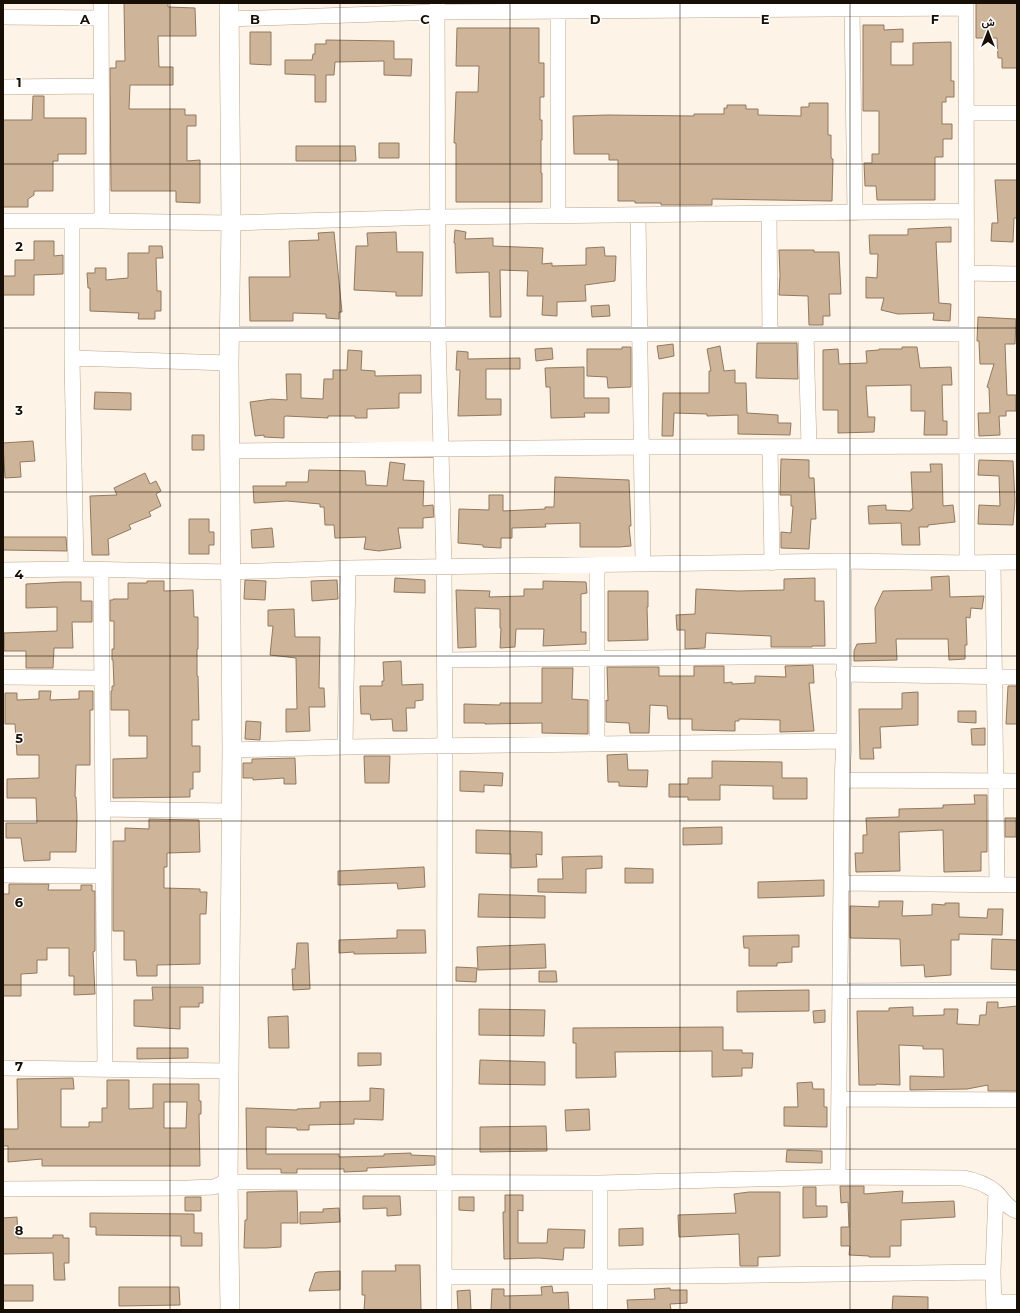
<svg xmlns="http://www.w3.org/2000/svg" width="1020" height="1313" font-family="Montserrat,Vazirmatn,sans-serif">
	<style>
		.building { fill: #ceb499; stroke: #91795f; fill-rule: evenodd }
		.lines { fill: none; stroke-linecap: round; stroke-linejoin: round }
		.minor-casing { stroke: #bda489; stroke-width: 16 }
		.tertiary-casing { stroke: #bda489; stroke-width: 20 }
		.minor { stroke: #fff; stroke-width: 15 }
		.tertiary { stroke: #fff; stroke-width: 19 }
		.grid { fill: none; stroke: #170e05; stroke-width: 1; stroke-opacity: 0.55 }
		.grid-label { font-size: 13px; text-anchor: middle; font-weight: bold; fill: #170e05; stroke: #fff; stroke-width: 3; stroke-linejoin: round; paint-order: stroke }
	</style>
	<rect width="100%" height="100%" fill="#fef3e7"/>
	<!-- building -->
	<path class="building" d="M124,3H168V7L195,8L196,36H158L159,67H173V85H130L129,109H185V115H196V126H187V161L200,160V203L176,202V191H111L110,68H116V61H125Z
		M976,3H1017V68H1002V58H998L997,38H976Z
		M863,25H884V30L903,29V42H891V65H913V43L951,42V81H954V97H946V102H942V124H952V139H943V157H935V200H877L876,186H865L864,163H872V154H879V111H863Z
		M457,28H539V63H544V97H540V120H542V140H541V173H542V202H456V143H454L456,92H478L479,66H456Z
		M250,32H271V65L250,64Z
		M326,40L394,41V59H412L411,76L384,75V61L335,62L334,75H326V102H315V75L285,74V60H312L313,54H315V44H326Z
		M33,96H44V118H86V154H58V161H53V191H34V195L28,199V207H3V120H32Z
		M809,103H828V135H831V157L832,159H833L832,201L712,199V205H661V203H635V201H618V160H609V154H574L573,116L608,115L694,116V114H724V108H727V105H746V109H758V115L801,116V107H809Z
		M379,143H399V158H379Z
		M296,146H355L356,161H296Z
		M995,180H1017V218H1014L1013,242L991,241L992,223H998Z
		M951,227V242H936L939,303L951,304L950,321L933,320L934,313L898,314L881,310L884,298H866V277L877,278L878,254H870L869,235H908V229Z
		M455,230L466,232L465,239L493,238V246L543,248L542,264L552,263V266L586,265V248L604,247L605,256H616L615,281L585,285L586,301L557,302V316L542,315L543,296H527L528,271L500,270L501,317H490L489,272L456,273L455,243H454Z
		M334,232L342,312H339V319L326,318V314L293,313V321H250L249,277H290L289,241L319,240L318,233Z
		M396,232L397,252H423L422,296H396V292L354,290L356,246H368L367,233Z
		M34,241H54V256L63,255V274L34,275V295H3V276H15V260H34Z
		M149,246H162L163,258H156L157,291H161V311H155V319H138L139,313L90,311V288H88L87,273H95V268H106V280L128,278V253H149Z
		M779,250H814V252H839L841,294H829L830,316H823V325H809L808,296L779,295L780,275Z
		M609,305L610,316L592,317L591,306Z
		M978,317L1016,319L1015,344H1005L1007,395H1016V411H1006V416H999L1000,435L979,436L978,413H990L989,388L987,387L994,364H980L979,341H977Z
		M757,343H797L798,379L756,378Z
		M673,344L674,356L659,359L657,346Z
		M720,346L724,371L735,370V383H746L747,413L778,415V423H791L790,435L738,434V415L707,416V414L674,413L673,436H662L663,393H709V371H711L707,349Z
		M622,347H631V387L608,388L607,377L587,376V349H622Z
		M902,347H917L920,368L951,367L952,385H942L943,421H947V435H924L925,411H911V385L866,386L868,417H875L874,432L838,433V410H823V350L838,349L839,364L867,363L866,351L879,350V349H902Z
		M552,348L553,359L536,361L535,349Z
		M348,350L362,351L361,370L375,371V376L421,375V393H399V408L367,409V418H355V416H328V418L286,416L284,417V438L264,437V435L255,436L250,402L272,399L287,400L286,374H301V398L323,399L324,379H333V370H347Z
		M457,351L468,352V359L520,358V369H486V399H501V415L458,416L460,370H456Z
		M584,367V398H609V413H584L585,417L551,418L550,387H546L545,368Z
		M95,392L131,393V410L94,409Z
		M192,435H204V450H192Z
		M33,441L35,461L20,462L21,477L5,478L3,443Z
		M781,459L809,460V478H814L816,519H811L809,549L781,548V532L791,533L793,506H791V495H780Z
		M979,460L1013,461L1015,501L1013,525L978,524L979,505L1000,506L999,476L978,475Z
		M390,462L405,464L403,480L424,481L423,506L433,505L434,517L423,518V528H398L401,548L379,551L364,549L366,537L335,538L334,525H325L324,507H320V504L287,501L254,503L253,486H286V482H308L309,470L365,471L366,485L387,486Z
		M930,464H942L943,506L953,505L955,522L928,525V527H919L920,545H902L901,523L869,524L868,506L886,505V510L911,511V509H913L911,472H931Z
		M145,473L150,484L156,481L161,491L156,494L161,506L149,512L151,516L129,525L131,529L108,539L109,555H92L90,496L117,495L114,488Z
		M555,477L629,480L631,526H629L631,546L619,547H580V523L545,524L546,527L512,528V538H501V548L483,547V545L458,543L459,509L489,510V495H503V511L545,509V507H554Z
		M189,519H209V532H214V545H209V554H189Z
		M272,528L274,547L252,548L251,530Z
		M3,537H66L67,551L3,550Z
		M949,576L950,597L984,596L982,609L971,608L970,618L966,617L967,645H965V659L949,660L948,639H896L897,660L854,661V651L857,644L876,643L875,608L883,591L932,590L931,577Z
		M395,578L425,580V593L394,592Z
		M815,578V601H824L825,646H812V647H771V636L706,633L705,648L685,649V630H677L676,615L695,614L696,589L738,591L784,590V579Z
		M245,580L266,581L265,600L244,599Z
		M337,580L338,599L312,601L311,581Z
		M147,581H164V591L193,590L194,617H198V649H197V676H198L199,720H192V746H200V772H193V789H190V797L113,798V759L147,758V736H129V710H111V691H112V686H114L113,660H112V649H114V621H110V600H113V599H128V583H147Z
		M543,581L586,582L587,593L581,594V632H586V644L543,646L544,629H516L515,647L500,648L501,628H500V609L475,608L476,647L458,648L456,590L490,591L489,597L524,596V589H543Z
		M64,582H81V601H92V622H72L73,648H54L53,668H26V651H4V633L57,631V607L26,608V584Z
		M608,591H648V607H647L648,640L608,641Z
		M294,609L295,637H320L319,688H324L325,707H309L310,731L286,732V709H297L296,658L270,655L273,626H268V610Z
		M401,661L402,685L423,684V700L415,701V708H406L407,731H393L392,719L371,720L370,714H361L360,686H382V681H384L383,662Z
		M813,665L814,683H809L814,731L780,732V720L739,719V721H735V731L692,730V719H668L667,706L650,705L649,733H630L629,723L606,722V700L608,701L607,667H659V676H694V666H724V683L732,682V684L755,683V676L786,677L785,666Z
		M542,668H573L572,699L588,700V734L542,733V723L485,724V723H464V704L500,705V703H542Z
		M1008,686H1017V724H1006Z
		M39,691H51L50,700L79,699V691H93V710H90V765H76L75,797H76L77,817L76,852H50V860L24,861L21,838H6V823H37L36,798H7V779L39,778V755H17L15,724H5V693H17V700L39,699Z
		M918,692V725L880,727L881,748H873L874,759H860L859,709H902V693Z
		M958,711H976V723L958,722Z
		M246,721L261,722L260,740L245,739Z
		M985,728V745H972L971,729Z
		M627,754L628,770H648L647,787L619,786V782H608L607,755Z
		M364,756H390L389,783H365Z
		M295,758L296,784H284V778L253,780V778H243V763H252V759Z
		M712,761L782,762V778H807V799H773V786L720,785V800H688V797H669V784H688V778H712Z
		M460,771L503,773L502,786L484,785V792L460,791Z
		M974,795H987V852H981V871L944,872L943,830L899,832L900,871L856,872L855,853H863V835H867L866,818L899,817V809L943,808V805L975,804Z
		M1005,818H1016V837H1005Z
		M149,819L199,820L200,852L167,853V867H164V888L200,889V892H207L206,914H200V964L157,965V976H137L136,960H124V931H113V841H125V828L149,829Z
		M722,827V844L683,845V828Z
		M476,830L542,832V855L536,854L537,867L511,868V854L476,853Z
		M602,856V868L586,869V893L538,892V879H563L562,857Z
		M424,867L425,887L398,889L397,883L338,885V871Z
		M625,868L653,869V883H625Z
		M824,880V896L758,898V882Z
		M9,884H49L48,890H81V885H92V891H95V951L93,952L95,994L74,995V976H69V948H47V960H37V973L21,974V996H3V894H9Z
		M479,894L545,896V918L478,917Z
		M879,901H903L902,916L932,915V904L945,905V903H959V917L987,918L988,909H1003L1002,935L959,934V940H951V975L925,977L924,965L901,966L900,939L850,938V906L879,907Z
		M397,930H425L426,953L354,954V952L339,953V940L397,938Z
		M799,935V947H792V962L777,963V966H749V948H744L743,936Z
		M992,939L1017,940V970L991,969Z
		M297,943H308L310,989L293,990L292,969H295Z
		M545,944L546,968L478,970L477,947Z
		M456,967L477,968L476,982L456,981Z
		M539,971H556L557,982H539Z
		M152,987H203V1003H199V1007H180V1029L134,1026V1000H153Z
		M809,990V1011L737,1012V991Z
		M987,1002H998V1008L1017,1006V1091H988V1085L967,1089L910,1090V1076L944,1077L943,1049H923V1046L899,1045L900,1085L876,1084V1085H859L857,1011H889V1008L913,1007V1016L944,1015V1009H958L957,1024L979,1025L980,1015H986Z
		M479,1009L545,1010L544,1036L479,1035Z
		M825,1010V1022L814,1023L813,1011Z
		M288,1016L289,1048H269L268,1017Z
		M723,1027V1050H742V1053H753L752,1068H742V1076L712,1077V1051L615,1052L616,1077L576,1078V1043H573V1028Z
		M137,1048H188V1058L137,1059Z
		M358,1053H381V1065L358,1066Z
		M480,1060L545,1062V1085L479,1084Z
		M73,1078L74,1089H61V1127H89V1122H102V1108H107V1080H129V1109L153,1108V1084H199V1101H201V1114H199L200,1166H42V1159L8,1162V1146H3V1129H18L17,1079ZM164,1102H187L186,1128H164Z
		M812,1082L813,1089H824V1107H827V1127L784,1126V1107H798L797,1083Z
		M370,1088L384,1089L383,1120L354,1119V1124L309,1125V1130H297V1128L266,1127V1154H339V1157L384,1156V1154L411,1153V1155L435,1156V1165L367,1168V1171L344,1172V1169H297V1173H281V1169H247L246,1108L297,1110V1109L320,1108V1102L370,1101Z
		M589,1109L590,1130L566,1131L565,1110Z
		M546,1126L547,1151L480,1152V1127Z
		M787,1150L822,1151V1163L786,1162Z
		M840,1186H864V1194L903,1191L902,1203L954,1201L955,1217L901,1220V1246H890V1257H869V1256L849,1255L850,1246H841V1227H849L848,1202L841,1203Z
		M803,1187H816V1206H827V1217L803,1218Z
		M282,1191H297L298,1223H281V1247L266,1248H244L245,1220H247V1192Z
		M749,1192H780V1256L758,1257V1266H740L739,1234L679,1237L678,1215L736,1213L734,1194Z
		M505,1195H523V1211L518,1210V1243H547L548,1229L585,1230L584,1248H564L563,1260L539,1258L504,1259L503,1212H505Z
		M363,1196H400L401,1215L387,1216V1208L363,1209Z
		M185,1197H201V1211H185Z
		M459,1197H474V1211L459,1210Z
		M339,1208L340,1222L300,1224V1212H323V1209Z
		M90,1213L194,1214V1233H202V1246H181V1236L96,1235V1227H90Z
		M17,1217L18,1238H53V1235H63V1238H69V1263H64L65,1280H54L53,1253L3,1254V1218Z
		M643,1228V1245L619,1246V1229Z
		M395,1265H420L421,1310H364L365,1295H362V1271H396Z
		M340,1271V1290L309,1291L315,1273L318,1272Z
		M3,1285H33V1301H3Z
		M552,1286L553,1293L568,1292L569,1310H491L492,1289H504V1296L542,1295L541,1287Z
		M119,1287H179L180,1305L119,1306Z
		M670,1288V1290H687V1303L670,1304L671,1310H628L627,1300L655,1299L654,1289Z
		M470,1290L471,1310H458L457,1291Z
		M893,1296L928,1297V1310H892Z"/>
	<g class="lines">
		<defs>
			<path id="minor" d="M101,3L102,221
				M437,3L438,334L444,567L445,746L444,1310
				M966,3L967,563
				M852,9L855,213
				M3,17L101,18
				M229,19L437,12L966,8
				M3,87L101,86
				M966,113H1017
				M769,214L770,334
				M638,215L643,564
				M558,216V11
				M3,221H102L231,223L438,217L966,211
				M72,221V358L76,569
				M966,273L1017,274
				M229,334H966
				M806,334L809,447
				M72,358L229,363
				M770,447L772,563
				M230,451L641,447L1017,446
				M993,563L997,885
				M3,570L76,569L230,572L348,568L844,561L967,563L1017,562
				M101,570L105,1069
				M444,660L843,656
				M843,674L1017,677
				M3,677L102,678
				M597,744V565
				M345,747L348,568
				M232,750L345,747L844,741
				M842,780L1017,781
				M103,809L231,811
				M3,875L103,876
				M841,883L1017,885
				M840,991L1017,990
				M3,1068L230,1071
				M839,1099L1017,1100
				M838,1177L842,780L844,741V561
				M3,1189L188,1188L214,1187L225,1182L600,1183L838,1177L963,1178C975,1180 986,1184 996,1192C1003,1199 1007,1208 1017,1211
				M445,1277H599L993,1272
				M994,1302H1017
				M600,1310V1183
				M994,1310L993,1272L996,1192"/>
			<path id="tertiary" d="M229,3L231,223L229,363L232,750L228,1182L230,1310"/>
		</defs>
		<!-- minor casing -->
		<use href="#minor" class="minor-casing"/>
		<!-- tertiary casing -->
		<use href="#tertiary" class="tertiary-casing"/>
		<!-- minor -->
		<use href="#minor" class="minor"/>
		<!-- tertiary -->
		<use href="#tertiary" class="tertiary"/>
	</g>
	<!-- grid -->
	<path class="grid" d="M170,3V1310M340,3V1310M510,3V1310M680,3V1310M850,3V1310M3,164H1017M3,328H1017M3,492H1017M3,656H1017M3,821H1017M3,985H1017M3,1149H1017"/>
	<g class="grid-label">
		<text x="85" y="24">A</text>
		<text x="255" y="24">B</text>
		<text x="425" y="24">C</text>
		<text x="595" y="24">D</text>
		<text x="765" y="24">E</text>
		<text x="935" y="24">F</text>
		<text x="19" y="87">1</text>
		<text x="19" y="251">2</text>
		<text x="19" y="415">3</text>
		<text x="19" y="579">4</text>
		<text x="19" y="743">5</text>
		<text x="19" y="907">6</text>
		<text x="19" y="1071">7</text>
		<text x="19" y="1235">8</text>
	</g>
	<!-- border -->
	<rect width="1020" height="1313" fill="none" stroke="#170e05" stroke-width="8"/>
	<!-- north arrow -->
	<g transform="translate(988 32)" stroke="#ffffff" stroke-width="3" paint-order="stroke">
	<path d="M0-3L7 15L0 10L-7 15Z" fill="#170e05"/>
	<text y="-6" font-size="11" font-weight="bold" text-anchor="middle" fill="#170e05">ش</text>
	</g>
</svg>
